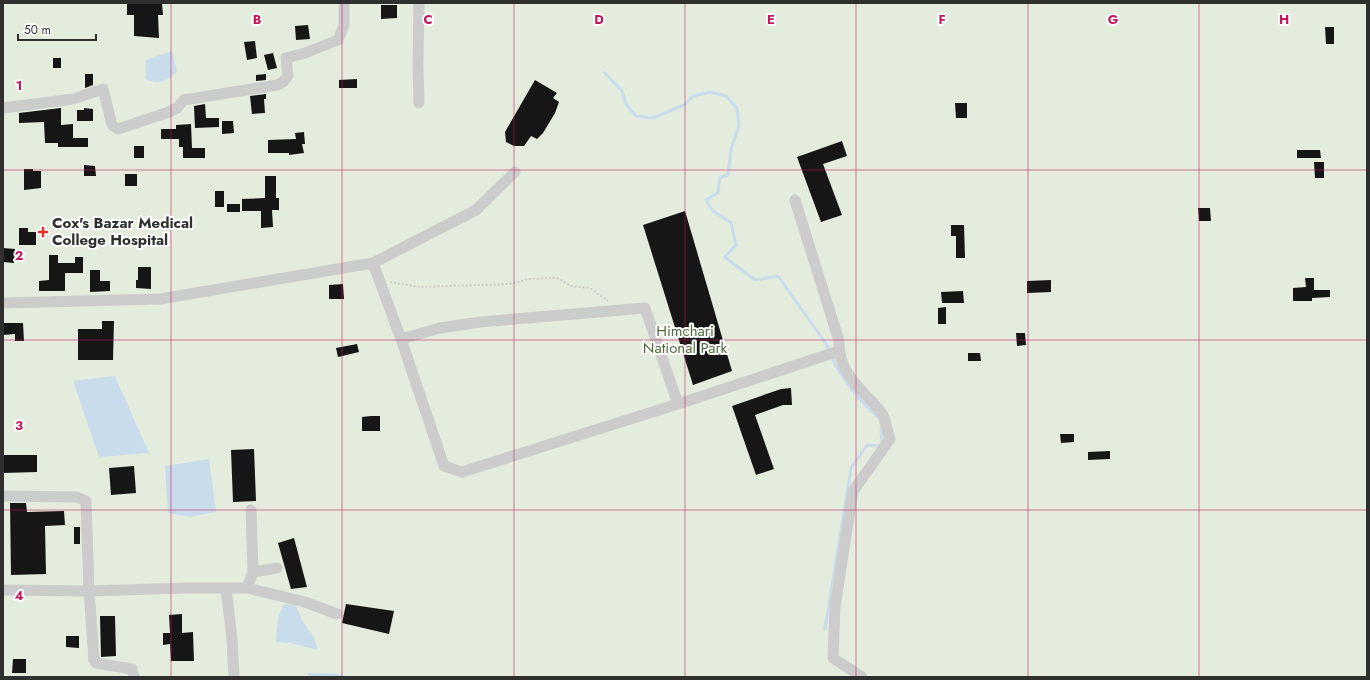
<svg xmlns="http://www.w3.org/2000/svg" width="1370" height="680" font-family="Jost,sans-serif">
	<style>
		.green { fill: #e4ecdd }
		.water { fill: #c9dcec }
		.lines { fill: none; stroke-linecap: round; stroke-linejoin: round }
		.stream { stroke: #c9dcec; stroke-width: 3 }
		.building { fill: #161616 }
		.path { stroke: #ccc; stroke-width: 2; stroke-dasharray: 2 2; stroke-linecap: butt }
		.minor { stroke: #ccc; stroke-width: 11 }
		.grid { fill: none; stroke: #c2185b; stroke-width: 1; stroke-opacity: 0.55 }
		.poi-dot { fill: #e8302f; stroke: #fff; stroke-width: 1.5 }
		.labels { text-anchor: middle; stroke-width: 4; stroke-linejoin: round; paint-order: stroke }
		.poi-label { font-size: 15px; font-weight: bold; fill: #2f2f2f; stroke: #fff; text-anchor: start }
		.park-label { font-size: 15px; fill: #4e6c3b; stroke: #fff }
		.grid-label { font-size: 13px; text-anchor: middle; font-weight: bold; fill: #c2185b; stroke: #fff; stroke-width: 4; stroke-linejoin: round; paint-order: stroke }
	</style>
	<rect width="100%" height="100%" fill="#fff"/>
	<!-- green -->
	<path class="green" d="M3,3H1367V677H3Z"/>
	<!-- water -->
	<path class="water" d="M172,51L177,72C164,82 161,85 145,79L146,60Z
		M115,376L149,453L99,457L73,381Z
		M209,459L216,512L190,517L168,513L165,466Z
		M284,604L296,606L303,622L313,635L318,650L291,643L276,642L278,618Z
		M308,673L339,674L347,677H308Z"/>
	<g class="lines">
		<!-- stream -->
		<path class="stream" d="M604,72L622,91L626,104L636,116L653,118L684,105L693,96L710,92L726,96L737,108L739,125L731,149L728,175L720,177L718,193L706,200L712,210L731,223L736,245L725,257L755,280L778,276L827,345L829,352
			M832,357C841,379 861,402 879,418
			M825,629L851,468L867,445L882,446L881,431L882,426"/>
	</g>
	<!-- building -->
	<path class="building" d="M127,3L162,4L163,15H158L159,38L134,36V15H127Z
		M381,5H397V18L381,19Z
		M308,25L310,39L296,40L295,26Z
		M1325,27H1334V44H1326Z
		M255,41L257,58L247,60L244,42Z
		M273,53L277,68L268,70L264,55Z
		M53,58H61V68H53Z
		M85,74H93V85L85,88Z
		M266,74V80L256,81V75Z
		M357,79V88H339V80Z
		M535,80L557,93L553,98L559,102L555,113L543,133L537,139L531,136L524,146H514L506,142L505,132Z
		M266,94V99H264L265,113L252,114L250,96Z
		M955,103H967V118H956Z
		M205,104L206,118H219V127L195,128L194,106Z
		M61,108V125L73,124V138H88V147H58V143H45L44,122L19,123V113Z
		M84,108L93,109V121H77V110H84Z
		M222,121H233L234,133L222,134Z
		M191,124L192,148H205V158H183V147H179V139H161V129H176V125Z
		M304,132L305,144H302L304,153L289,155V153H268V140L296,139L295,133Z
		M842,141L847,156L823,164L842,215L821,222L797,157Z
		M134,146H144V158H134Z
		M1297,150H1320L1321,158H1297Z
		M1314,162H1324V178H1315Z
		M84,165L95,166L96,176H84Z
		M24,169H33V171H41V188L24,190Z
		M125,174H137V186H125Z
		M265,176H276V198H279V210H272L273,227L261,228V211H242V199L265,198Z
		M215,191H224V207H215Z
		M227,204H240V212H227Z
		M1198,208H1210L1211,221H1199Z
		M685,211L732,371L693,385L643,225Z
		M951,225H964L965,258H956V236H951Z
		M19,228H28V232H36V245H19Z
		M3,248L15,249L14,263L3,262Z
		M49,255H58V263H75V257H83V273H65V291H39V281L49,280Z
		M138,267H151V289L136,288V280H138Z
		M90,270H100V281H110V291L90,292Z
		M1305,278H1314V290H1330V297L1312,298V301H1293V288L1306,287Z
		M1051,280V292L1027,293V281Z
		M343,284L344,299H329V285Z
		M963,291L964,303H942L941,292Z
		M946,307V324H938V308Z
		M102,321H114L113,360H78V329H102Z
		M3,323H23L24,341H15V334L3,335Z
		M1016,333H1025L1026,345L1017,346Z
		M357,344L359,352L338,357L336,348Z
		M968,353H980L981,361H968Z
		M791,388L792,405H783L755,415L774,469L756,475L732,406L781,389Z
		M371,416H380V431H362V417Z
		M1060,434H1074V442L1061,443Z
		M254,449L256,501L233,502L231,450Z
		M1110,451V459L1088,460V452Z
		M3,455H37V472L3,473Z
		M134,466L136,493L111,495L109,468Z
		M10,503H26L27,512L64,511L65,525L45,526L46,574L11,575Z
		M74,527H80V544H74Z
		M294,538L307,587L291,589L278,543Z
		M346,604L394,611L389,634L342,623Z
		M182,614V633L193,632L194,661H171L170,644L163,645V633H170L169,615Z
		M100,616H115L116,656L101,657Z
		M66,636H79V648L66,647Z
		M13,659H26V673H12Z"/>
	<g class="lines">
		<!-- path -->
		<path class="path" d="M390,282L419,287L509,284L529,279L557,278L571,286L590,288L608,301"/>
		<!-- minor -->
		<path class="minor" d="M419,103L418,64L419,3
			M3,108L73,99L103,89L112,125L118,129L169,112L177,108L184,100L277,85L283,82L288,76L286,58L305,53L338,40L344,25V3
			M795,200L839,341C838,375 863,389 881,412C886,419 887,431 890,439L853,491L835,607L833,658L862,677
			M373,263L476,210L515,172
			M3,303L160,299L373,263L401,339L444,466L462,472L678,404L839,351
			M401,339L440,328L480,322L645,308L678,404
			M3,496L77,497L86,501L89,591L94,660L96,663L132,669L134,677
			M253,572L277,568
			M226,588L232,639L234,677
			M247,588L253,572L251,510
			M3,590L89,591L185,588H247L305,602L337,614"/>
	</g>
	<!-- grid -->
	<path class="grid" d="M171,3V677M342,3V677M514,3V677M685,3V677M856,3V677M1028,3V677M1199,3V677M3,170H1367M3,340H1367M3,510H1367"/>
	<!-- markers -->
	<path class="poi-dot" d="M41 226h4v4h4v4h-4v4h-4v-4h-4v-4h4z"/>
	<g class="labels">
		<!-- poi labels -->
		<g class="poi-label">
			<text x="52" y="228">Cox's Bazar Medical<tspan x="52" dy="17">College Hospital</tspan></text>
		</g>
		<!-- park labels -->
		<g class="park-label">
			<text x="685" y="336">Himchari<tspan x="685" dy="17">National Park</tspan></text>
		</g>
	</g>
	<g class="grid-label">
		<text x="257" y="24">B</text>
		<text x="428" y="24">C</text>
		<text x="599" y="24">D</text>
		<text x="771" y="24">E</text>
		<text x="942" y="24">F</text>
		<text x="1113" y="24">G</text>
		<text x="1284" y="24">H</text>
		<text x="19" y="90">1</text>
		<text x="19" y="260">2</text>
		<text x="19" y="430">3</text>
		<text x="19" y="600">4</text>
	</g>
	<!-- border -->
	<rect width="1370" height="680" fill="none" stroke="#2f2f2f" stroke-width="8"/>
	<!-- scale -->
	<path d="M18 34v6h78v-6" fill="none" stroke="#2f2f2f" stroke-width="2"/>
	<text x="24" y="34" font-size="12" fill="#2f2f2f" stroke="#ffffff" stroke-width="3" paint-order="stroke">50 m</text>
</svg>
